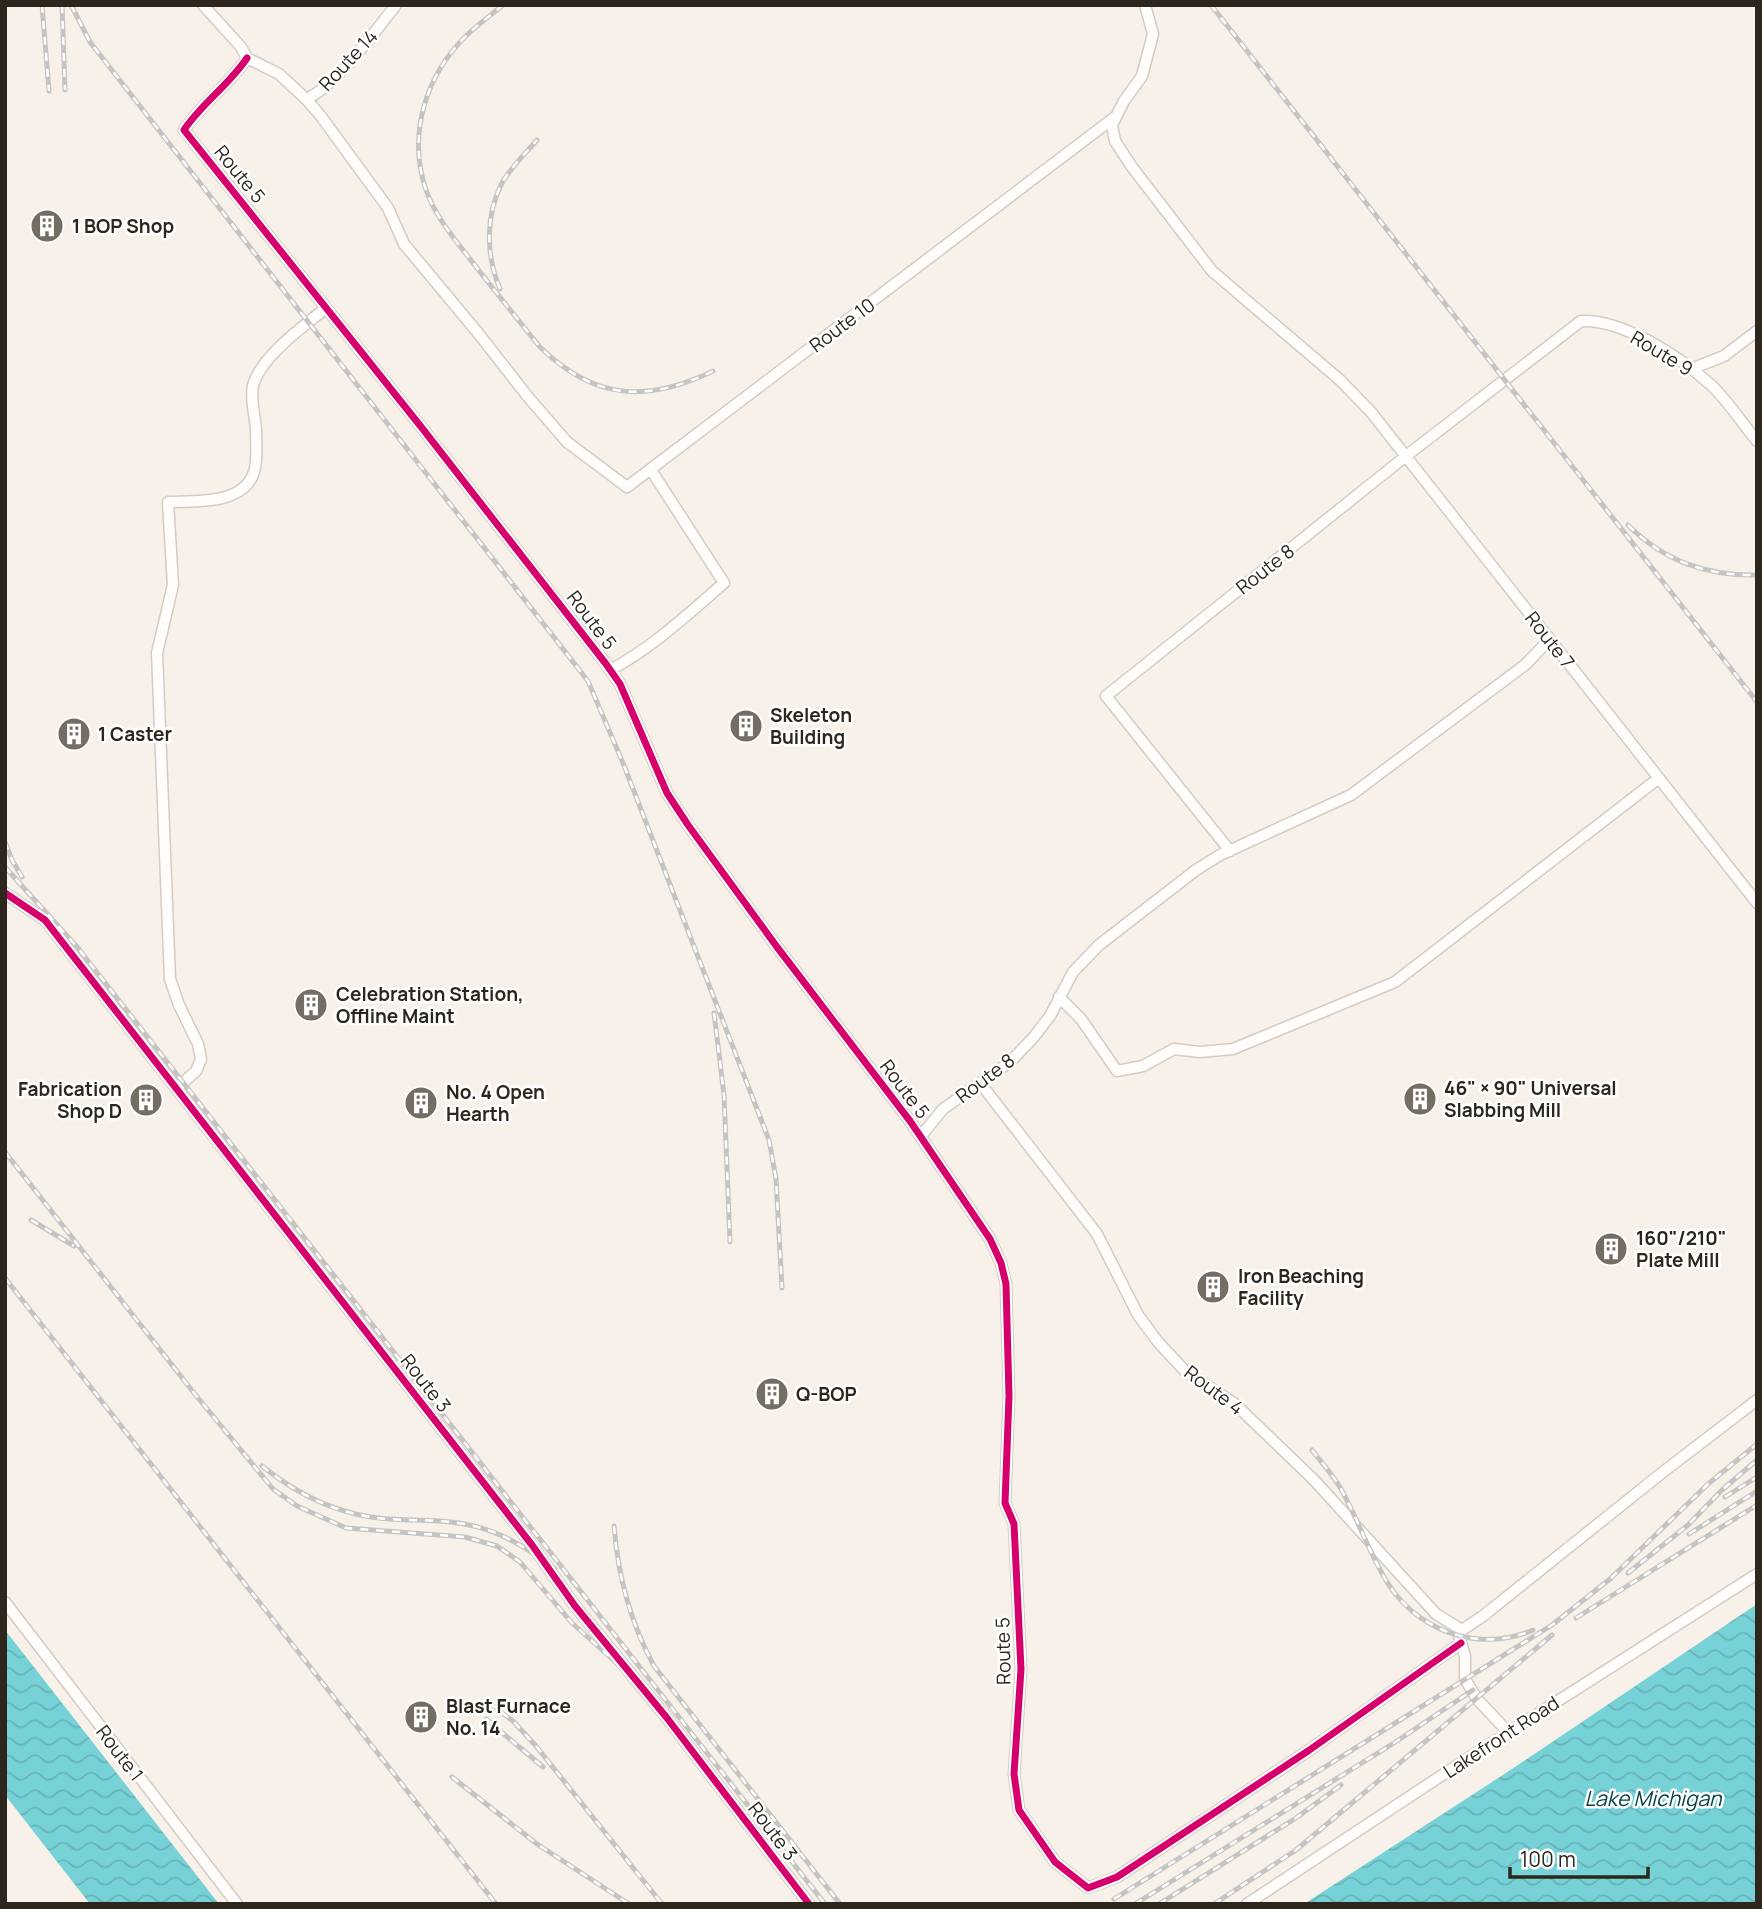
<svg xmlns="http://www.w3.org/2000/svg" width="1762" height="1909" font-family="Manrope,sans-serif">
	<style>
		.water { fill: url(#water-waves) }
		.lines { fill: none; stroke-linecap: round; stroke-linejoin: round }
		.minor-casing { stroke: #d3ccc4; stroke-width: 13 }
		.minor { stroke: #fefdfc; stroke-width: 10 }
		.rail-casing { stroke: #c6c4c2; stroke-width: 5 }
		.rail { stroke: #fff; stroke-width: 2.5; stroke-dasharray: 8; stroke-linecap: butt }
		.cycleway-casing { stroke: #fff; stroke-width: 11 }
		.cycleway { stroke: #d6006c; stroke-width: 7 }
		.labels { text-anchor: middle; stroke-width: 5; stroke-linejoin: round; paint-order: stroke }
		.street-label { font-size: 19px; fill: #2d261c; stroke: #fff }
		.poi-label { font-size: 19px; font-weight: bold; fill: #2d261c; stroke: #fff; text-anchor: start }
		.water-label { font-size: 21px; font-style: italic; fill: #054247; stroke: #fff }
	</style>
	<defs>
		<pattern id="water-waves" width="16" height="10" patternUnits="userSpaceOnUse" patternTransform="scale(1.75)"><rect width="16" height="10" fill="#77d2d7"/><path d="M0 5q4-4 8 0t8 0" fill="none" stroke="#67b4b8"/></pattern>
	</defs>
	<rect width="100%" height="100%" fill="#f8f1e9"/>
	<!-- water -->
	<path class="water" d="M1757,1604V1904H1304L1512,1769Z
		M5,1630L219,1904H90L5,1795Z"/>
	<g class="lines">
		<defs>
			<path id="minor" d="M203,5L241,47L247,58L279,74L306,99C335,87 375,31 396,5
				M1145,5L1153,34L1142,76L1124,101L1112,125L1115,141L1132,167L1212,271L1340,380L1371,412L1757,903
				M247,58C229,85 202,103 184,130L422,428L606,664L620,684L667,793L688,825L777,947L910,1121L990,1239L1001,1263L1006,1284L1009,1396L1005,1503L1014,1524L1021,1669L1014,1774L1019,1810L1055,1862L1088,1888L1117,1877L1308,1751L1461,1643
				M306,99L320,115L388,208L404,244L478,333L528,397L567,442L627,487L1115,117
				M1691,369L1724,356L1757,331
				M610,670C652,648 688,614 724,583L651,470
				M1230,851L1106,696L1406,456L1581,321C1623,319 1680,357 1711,385C1728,401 1742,423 1757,441
				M5,893L45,920L532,1545L575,1606L667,1718L809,1904
				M1059,997L1081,1019L1117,1071L1143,1066L1174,1049L1200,1052L1233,1049L1395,982L1659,778
				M981,1084L1097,1234L1138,1315L1158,1342L1185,1371L1235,1404L1314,1480L1436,1614L1462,1630
				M177,1088L196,1071L201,1059L198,1044L179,1005L170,979L157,653L173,585L168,502C195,501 244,505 254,472C258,460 256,441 256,429C255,415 250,399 253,386C260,357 304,326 326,308
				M921,1136L943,1109L1010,1062L1033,1038L1050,1016L1073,972L1099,945L1196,870L1220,855L1351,795L1525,665L1550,639
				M5,1602L237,1904
				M1508,1732L1477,1699L1465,1679V1656L1459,1636L1462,1630L1483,1616L1663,1472L1757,1400
				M1247,1904L1459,1764L1757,1574"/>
		</defs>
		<!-- minor casing -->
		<use href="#minor" class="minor-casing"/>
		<!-- minor -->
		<use href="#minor" class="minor"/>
		<defs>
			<path id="rail" d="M42,5L49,91
				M62,5L65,90
				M71,5L90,42L588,681L623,763L769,1140L776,1179L782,1288
				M503,5C491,15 477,25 466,36C426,75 408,133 425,187C435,218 458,243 477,268C498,295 519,321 540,347C594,400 647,403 713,371
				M1211,5L1757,702
				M500,289C486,256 485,216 502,183C511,167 525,154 537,140
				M1628,525C1664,561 1706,576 1757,575
				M5,842L12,860L22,877
				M5,867L78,948L825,1904
				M714,1013L724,1095L730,1242
				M5,1152L194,1393L273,1489L297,1506L346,1528L465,1537L497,1546L520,1562L572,1623L649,1692
				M31,1220L74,1246
				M5,1278L496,1904
				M1312,1450C1322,1463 1333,1475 1341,1489C1357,1518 1368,1549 1384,1577C1414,1630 1477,1654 1533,1630
				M262,1466C299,1496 341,1516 389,1519C415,1521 443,1519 469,1525C501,1531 530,1550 555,1569
				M1725,1497L1757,1477
				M614,1526C618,1576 630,1622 654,1666L840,1904
				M1689,1534L1757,1491
				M1628,1573L1688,1525L1722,1490L1757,1460
				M1576,1618L1757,1505
				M489,1703L513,1721L536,1746L662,1904
				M486,1719L543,1767
				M452,1777L537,1844L629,1904
				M1114,1899L1552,1625L1610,1579L1708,1484L1757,1444
				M1135,1904L1394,1743L1473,1690
				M1159,1904L1296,1818L1341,1785
				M1214,1904L1296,1850L1552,1635"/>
		</defs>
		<!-- rail casing -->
		<use href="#rail" class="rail-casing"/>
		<!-- rail -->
		<use href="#rail" class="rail"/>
		<defs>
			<path id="cycleway" d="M247,58C229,85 202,103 184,130L422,428L606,664L620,684L667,793L688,825L777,947L910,1121L990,1239L1001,1263L1006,1284L1009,1396L1005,1503L1014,1524L1021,1669L1014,1774L1019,1810L1055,1862L1088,1888L1117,1877L1308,1751L1461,1643
				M5,893L45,920L532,1545L575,1606L667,1718L809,1904"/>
		</defs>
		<!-- cycleway casing -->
		<use href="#cycleway" class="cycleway-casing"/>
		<!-- cycleway -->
		<use href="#cycleway" class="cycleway"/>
	</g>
	<!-- icons -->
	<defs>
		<symbol id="building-disc" viewBox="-11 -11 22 22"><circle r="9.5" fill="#746d64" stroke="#fff"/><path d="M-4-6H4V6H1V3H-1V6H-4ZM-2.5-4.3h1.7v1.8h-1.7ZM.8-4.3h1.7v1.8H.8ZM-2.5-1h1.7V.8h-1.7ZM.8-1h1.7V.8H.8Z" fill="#fff"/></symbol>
	</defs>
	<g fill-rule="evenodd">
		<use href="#building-disc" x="28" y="207" width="38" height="38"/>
		<use href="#building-disc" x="727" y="707" width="38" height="38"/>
		<use href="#building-disc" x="55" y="715" width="38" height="38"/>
		<use href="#building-disc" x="292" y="986" width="38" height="38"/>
		<use href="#building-disc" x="1401" y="1080" width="38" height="38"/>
		<use href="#building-disc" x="127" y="1081" width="38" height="38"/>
		<use href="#building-disc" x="402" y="1084" width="38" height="38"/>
		<use href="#building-disc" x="1592" y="1230" width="38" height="38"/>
		<use href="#building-disc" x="1194" y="1268" width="38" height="38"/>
		<use href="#building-disc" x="753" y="1375" width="38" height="38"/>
		<use href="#building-disc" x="402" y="1698" width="38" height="38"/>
	</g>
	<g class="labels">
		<!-- street labels -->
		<g class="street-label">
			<text transform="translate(348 60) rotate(-47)" y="7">Route 14</text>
			<text transform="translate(240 174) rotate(51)" y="7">Route 5</text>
			<text transform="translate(842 325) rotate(-37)" y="7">Route 10</text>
			<text transform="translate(1662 353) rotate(31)" y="7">Route 9</text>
			<text transform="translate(1265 569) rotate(-38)" y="7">Route 8</text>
			<text transform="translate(592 620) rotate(53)" y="7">Route 5</text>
			<text transform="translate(1550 640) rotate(52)" y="7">Route 7</text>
			<text transform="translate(985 1078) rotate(-37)" y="7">Route 8</text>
			<text transform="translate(905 1089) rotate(53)" y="7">Route 5</text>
			<text transform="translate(426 1383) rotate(52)" y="7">Route 3</text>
			<text transform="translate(1214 1390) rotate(37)" y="7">Route 4</text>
			<text transform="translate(1003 1651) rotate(-91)" y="7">Route 5</text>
			<text transform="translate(1501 1737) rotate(-33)" y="7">Lakefront Road</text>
			<text transform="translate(120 1753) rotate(53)" y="7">Route 1</text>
			<text transform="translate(773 1831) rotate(53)" y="7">Route 3</text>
		</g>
		<!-- poi labels -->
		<g class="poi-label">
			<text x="72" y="233">1 BOP Shop</text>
			<text x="770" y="722">Skeleton<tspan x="770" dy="22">Building</tspan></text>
			<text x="98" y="741">1 Caster</text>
			<text x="336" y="1001">Celebration Station,<tspan x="336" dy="22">Offline Maint</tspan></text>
			<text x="1444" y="1095">46" × 90" Universal<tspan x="1444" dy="22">Slabbing Mill</tspan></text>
			<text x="122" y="1096" text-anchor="end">Fabrication<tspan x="122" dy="22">Shop D</tspan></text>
			<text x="446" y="1099">No. 4 Open<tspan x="446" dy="22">Hearth</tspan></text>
			<text x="1636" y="1245">160"/210"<tspan x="1636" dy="22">Plate Mill</tspan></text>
			<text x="1238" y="1283">Iron Beaching<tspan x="1238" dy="22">Facility</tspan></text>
			<text x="796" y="1401">Q-BOP</text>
			<text x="446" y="1713">Blast Furnace<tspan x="446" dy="22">No. 14</tspan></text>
		</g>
		<!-- water labels -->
		<g class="water-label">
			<text x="1653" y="1806">Lake Michigan</text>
		</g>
	</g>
	<!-- border -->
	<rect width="1762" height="1909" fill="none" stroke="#2d261c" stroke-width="14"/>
	<!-- scale -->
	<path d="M1510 1867v10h138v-10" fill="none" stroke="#2d261c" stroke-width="3.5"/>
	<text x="1520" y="1867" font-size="21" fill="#2d261c" stroke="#ffffff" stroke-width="5" paint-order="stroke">100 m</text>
</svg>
